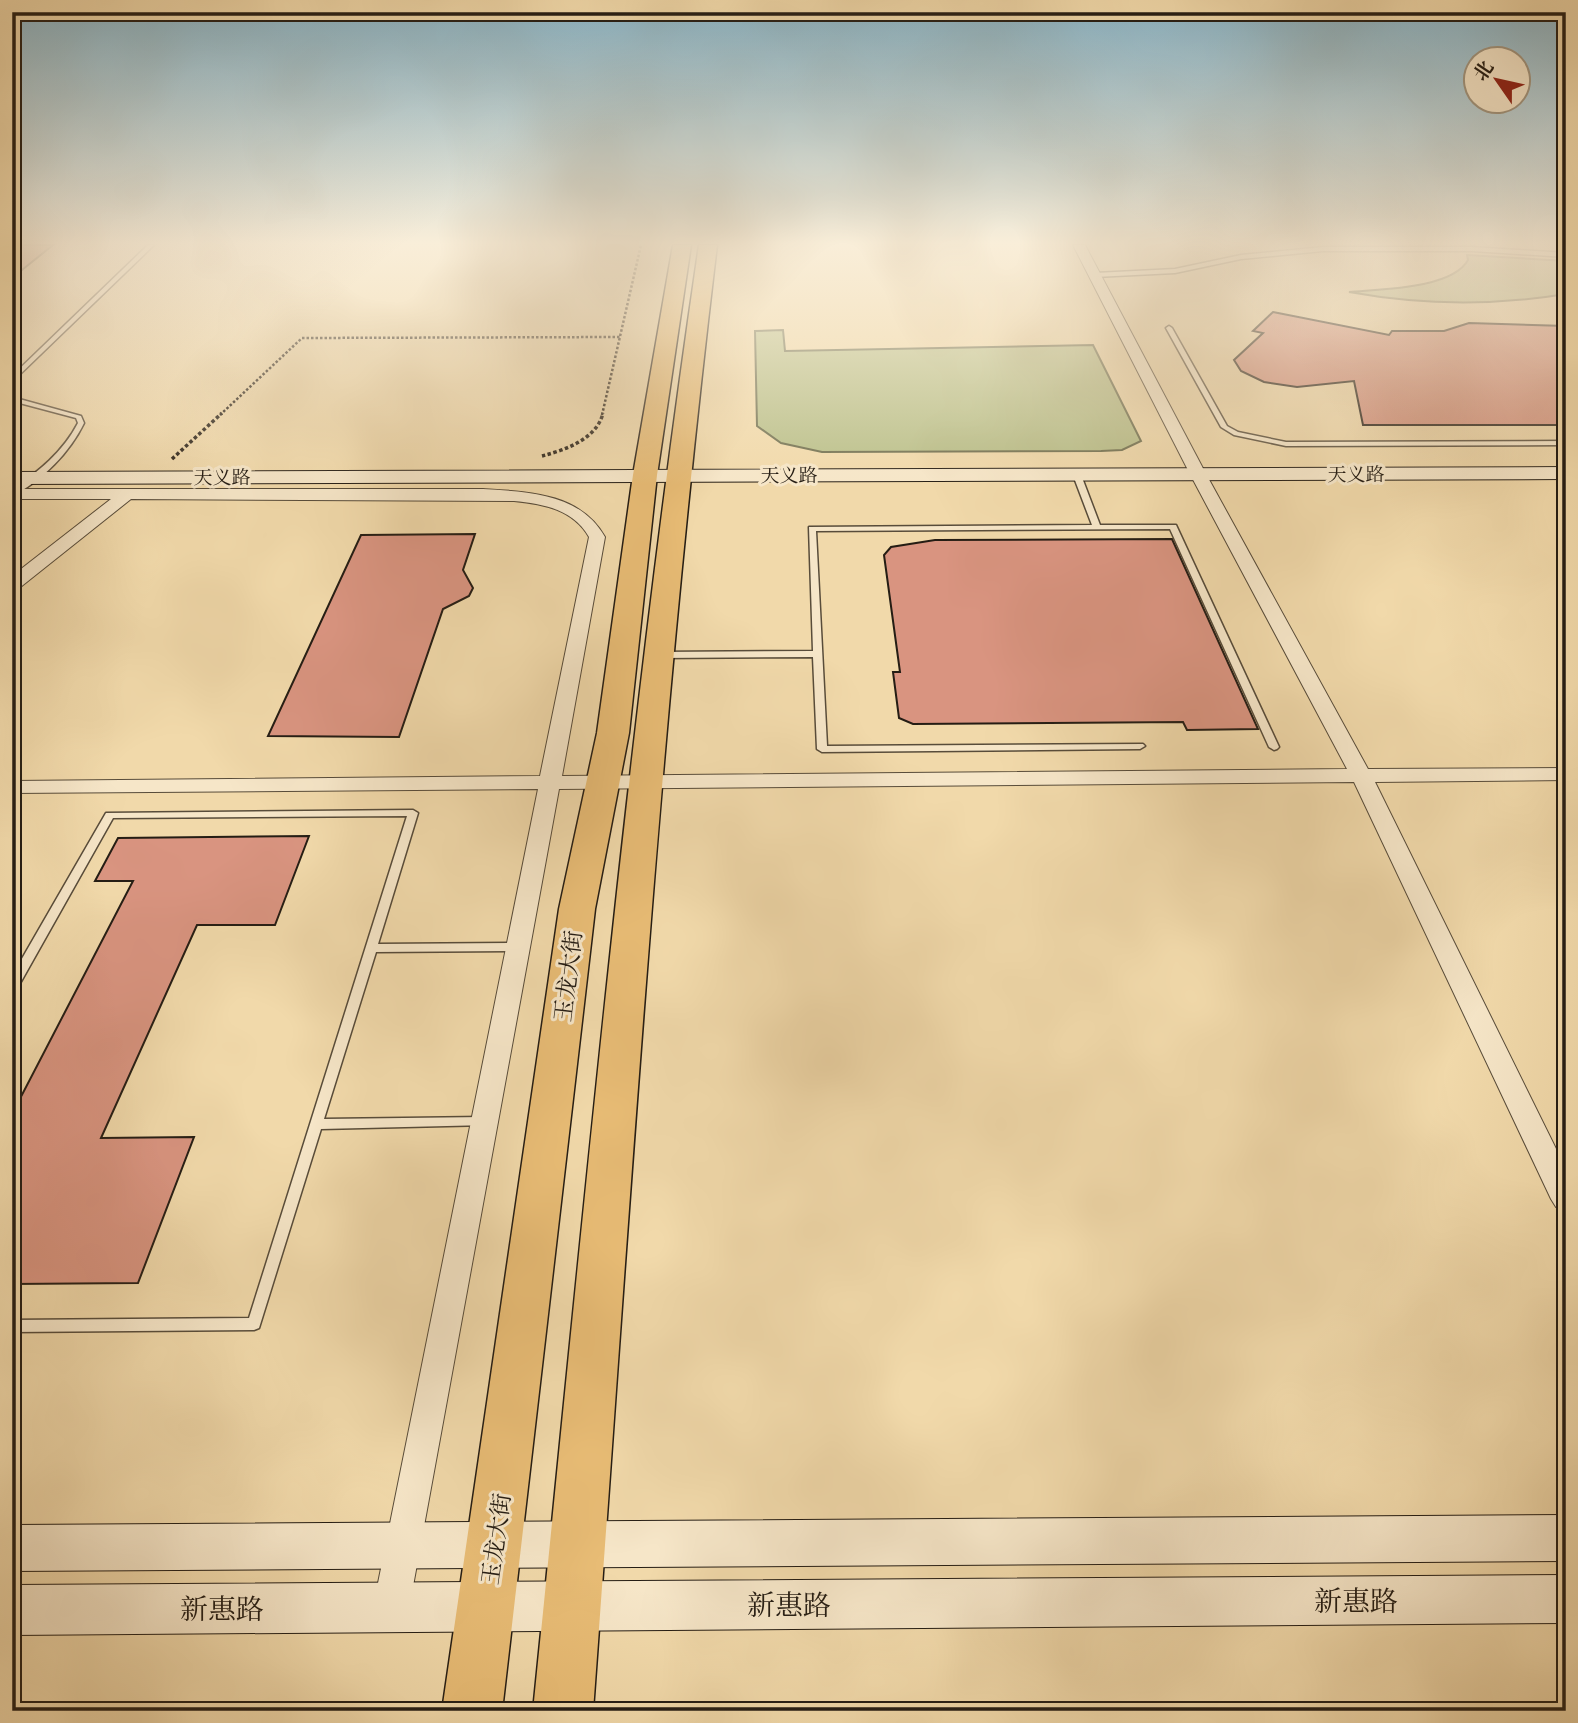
<svg xmlns="http://www.w3.org/2000/svg" width="1578" height="1723" font-family="'Gentium Book Plus','Noto Serif SC',serif">
	<style>
		.green { fill: #b9bf89; stroke: #6f6e4e; stroke-width: 2 }
		.building { fill: #d99480; stroke: #251d14; stroke-width: 2 }
		.lines { fill: none; stroke-linecap: round; stroke-linejoin: round }
		.lane-casing { stroke: #584c3a; stroke-width: 3 }
		.street-casing { stroke: #584c3a; stroke-width: 2 }
		.secondary-casing { stroke: #251d14; stroke-width: 2 }
		.primary-casing { stroke: #251d14; stroke-width: 3 }
		.path-far1 { stroke: #251d14; stroke-width: 2.5; stroke-dasharray: 2.5 2; stroke-linecap: butt }
		.path { stroke: #251d14; stroke-width: 3.5; stroke-dasharray: 3.5 2.5; stroke-linecap: butt }
		.lane { fill: #f6e6c8; fill-rule: evenodd }
		.street { fill: #f6e6c8; fill-rule: evenodd }
		.secondary { fill: #f6e6c8; fill-rule: evenodd }
		.primary { fill: #e8bc75; fill-rule: evenodd }
		.labels { text-anchor: middle; stroke-width: 6; stroke-linejoin: round; paint-order: stroke }
		.far-street-label { font-size: 19px; fill: #251d14; stroke: #f6e6c8 }
		.street-label { font-size: 23px; fill: #251d14; stroke: #f6e6c8 }
		.near-street-label { font-size: 28px; fill: #251d14; stroke: #f6e6c8 }
	</style>
	<rect width="100%" height="100%" fill="#f1d9aa"/>
	<filter id="stains"><feTurbulence type="fractalNoise" baseFrequency=".00286" numOctaves="4"/><feColorMatrix values="0 0 0 0 .2 0 0 0 0 .09 0 0 0 0 .02 0 0 0 .5 -.17"/></filter>
	<radialGradient id="worn" r=".72"><stop offset=".6" stop-color="#630" stop-opacity="0"/><stop offset="1" stop-color="#630" stop-opacity=".3"/></radialGradient>
	<!-- green -->
	<path class="green" d="M1467,255L1566,261V294C1493,306 1421,305 1349,292C1380,289 1452,289 1468,260Z
		M783,330L785,351L1093,345L1141,441L1122,450L1101,451L822,452L781,443L757,426L755,331Z"/>
	<!-- building -->
	<path class="building" d="M12,245H53L12,278Z
		M1273,312L1389,335L1392,331H1444L1469,323L1566,326V425H1363L1354,381L1297,387L1264,382L1241,371L1234,360L1263,333L1253,331Z
		M475,534L463,570L473,588L469,596L443,609L399,737L268,736L361,535Z
		M1172,539L1258,729L1187,730L1183,722L913,724L899,718L893,672H900L884,555L891,547L935,540Z
		M309,836L275,925H197L101,1138L194,1137L138,1283L12,1284V1114L133,881H95L118,838Z"/>
	<g class="lines">
		<defs>
			<path id="lane" d="M148,245H154L12,382V376Z
				M1323,247H1472L1566,253V257L1472,251H1323L1241,259L1175,273L1095,277L1092,275L1095,273L1175,269L1241,255Z
				M1169,326L1172,328L1227,426L1238,432L1286,442L1566,441V445L1286,446L1234,435L1221,427L1166,328Z
				M12,397L81,416L84,423C70,452 42,481 12,496V490C38,472 63,452 78,423L76,418L12,401Z
				M1074,473L1081,475L1100,525H1176L1279,747L1277,749L1274,750L1269,747L1170,529L816,531L827,746L1143,744L1145,746L1140,749L822,752L817,749L813,657L659,658L655,655L659,652L813,651L809,527L1092,525L1073,475Z
				M413,810L418,813L378,944L517,943L523,947L517,951L376,952L324,1119L484,1117L489,1119L490,1122L489,1125L321,1129L259,1328L254,1330L12,1332V1320L249,1318L407,816L113,818L18,987L12,991V976L106,813Z"/>
			<path id="street" d="M1073,245H1085L1206,474L1368,769L1566,768V780L1375,782L1566,1169V1210L1556,1207L1551,1199L1354,782L559,789L409,1608L404,1621L391,1626L378,1621L373,1608L538,789L12,793V781L540,776L589,537C573,509 543,504 514,501L131,499L18,589L12,590V576L111,499H12V489H483C529,492 580,493 605,537L562,776L1347,769L1190,474Z"/>
			<path id="secondary" d="M1566,467V479L12,484V472Z
				M1566,1515V1561L12,1571V1525Z
				M1566,1575V1623L12,1635V1585Z"/>
			<path id="primary" d="M673,245H691L657,475L629,733L595,909L502,1711H442L559,909L597,733L633,475Z
				M699,245H717C658,732 629,1222 593,1711H533C583,1222 627,731 699,245Z"/>
		</defs>
		<!-- lane casing -->
		<use href="#lane" class="lane-casing"/>
		<!-- street casing -->
		<use href="#street" class="street-casing"/>
		<!-- secondary casing -->
		<use href="#secondary" class="secondary-casing"/>
		<!-- primary casing -->
		<use href="#primary" class="primary-casing"/>
		<!-- path-far1 -->
		<path class="path-far1" d="M220,415L302,338L620,337
			M602,415L641,245"/>
		<!-- path -->
		<path class="path" d="M542,456C565,450 597,439 603,413
			M172,459L222,413"/>
		<!-- lane -->
		<use href="#lane" class="lane"/>
		<!-- street -->
		<use href="#street" class="street"/>
		<!-- secondary -->
		<use href="#secondary" class="secondary"/>
		<!-- primary -->
		<use href="#primary" class="primary"/>
	</g>
	<!-- sky -->
	<linearGradient id="sky" x2="0" y2="1"><stop stop-color="#89b7cc"/><stop offset="0.5" stop-color="#f9eed9"/><stop offset="1" stop-color="#f9eed9" stop-opacity="0"/></linearGradient>
	<rect width="1578" height="486" fill="url(#sky)"/>
	<g class="labels">
		<!-- far-street labels -->
		<g class="far-street-label">
			<text x="1356" y="481">天义路</text>
			<text x="789" y="482">天义路</text>
			<text x="222" y="484">天义路</text>
		</g>
		<!-- street labels -->
		<g class="street-label">
			<text transform="translate(568 976) rotate(-83)" y="8">玉龙大街</text>
			<text transform="translate(496 1539) rotate(-82)" y="8">玉龙大街</text>
		</g>
		<!-- near-street labels -->
		<g class="near-street-label">
			<text x="1356" y="1611">新惠路</text>
			<text x="789" y="1615">新惠路</text>
			<text x="222" y="1619">新惠路</text>
		</g>
	</g>
	<!-- margin -->
	<rect width="1578" height="1723" fill="none" stroke="#f1d9aa" stroke-width="42"/>
	<rect x="14" y="14" width="1550" height="1695" fill="none" stroke="#251d14" stroke-width="3.5"/>
	<rect x="21" y="21" width="1536" height="1681" fill="none" stroke="#251d14" stroke-width="2"/>
	<!-- north arrow -->
	<g transform="translate(1497 80) rotate(304)"><circle r="33" fill="#f6e6c8" stroke="#a29680" stroke-width="2"/>
	<path d="M0-5L12 26L0 18L-12 26Z" fill="#8f2418"/>
	<text y="-10" font-size="19" font-weight="bold" text-anchor="middle" fill="#251d14">北</text>
	</g>
	<rect width="100%" height="100%" filter="url(#stains)"/>
	<rect width="100%" height="100%" fill="url(#worn)"/>
</svg>
